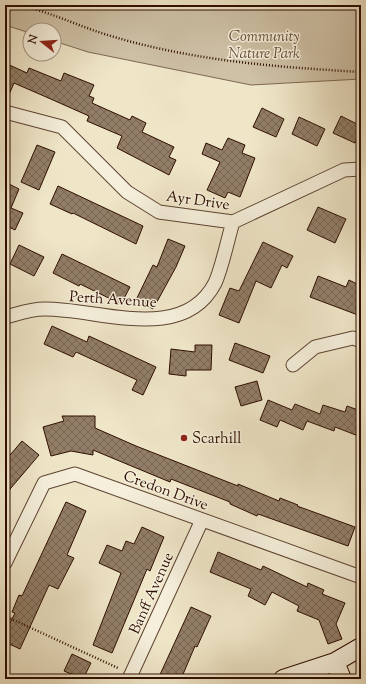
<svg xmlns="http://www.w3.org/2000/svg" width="366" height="684" font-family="'Sorts Mill Goudy',serif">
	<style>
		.green { fill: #cec1a6; stroke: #7e6754 }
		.building { fill: url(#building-cross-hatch); stroke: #2e0d01 }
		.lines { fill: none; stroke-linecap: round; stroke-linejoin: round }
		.street-casing { stroke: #5e4333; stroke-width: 15 }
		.secondary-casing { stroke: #2e0d01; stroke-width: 20 }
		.path { stroke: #2e0d01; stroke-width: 2.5; stroke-dasharray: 1 2; stroke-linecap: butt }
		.street { stroke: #f5efdb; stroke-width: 13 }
		.secondary { stroke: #f5efdb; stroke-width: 18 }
		.poi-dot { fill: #8f2418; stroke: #f5efdb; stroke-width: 1.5 }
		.labels { text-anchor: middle; stroke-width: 3; stroke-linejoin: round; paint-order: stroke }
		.park-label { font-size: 15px; font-style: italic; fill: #664c3b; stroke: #f5efdb }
		.street-label { font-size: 15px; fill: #2e0d01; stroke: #f5efdb }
		.poi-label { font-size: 15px; fill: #2e0d01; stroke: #f5efdb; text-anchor: start }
	</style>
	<defs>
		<pattern id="building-cross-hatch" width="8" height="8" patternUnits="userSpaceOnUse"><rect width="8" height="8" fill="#927e68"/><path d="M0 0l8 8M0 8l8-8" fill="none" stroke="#786653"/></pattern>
	</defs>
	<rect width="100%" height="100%" fill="#efe6c8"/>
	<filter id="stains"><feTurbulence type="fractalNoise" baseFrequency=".005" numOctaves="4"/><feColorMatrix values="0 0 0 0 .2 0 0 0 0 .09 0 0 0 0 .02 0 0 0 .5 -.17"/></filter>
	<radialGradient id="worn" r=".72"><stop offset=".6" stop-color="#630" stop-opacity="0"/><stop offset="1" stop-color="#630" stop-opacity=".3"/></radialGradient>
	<!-- green -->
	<path class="green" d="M5,5H361V79L251,85L88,52L54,41V30H30V33L5,25Z"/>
	<!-- building -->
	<path class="building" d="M5,63L27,73L29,68L61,81L64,73L94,85L89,96L94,98L92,103L130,120L132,116L146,123L142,132L174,147L169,157L176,160L169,175L117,148L122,136L87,121L89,116L53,100L14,83L5,104Z
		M262,108L284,119L276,137L253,127Z
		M341,116L361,126V131L355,143L333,133Z
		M299,117L325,129L317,146L292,134Z
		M228,138L245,145L242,153L255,158L240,197L228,192L225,198L207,190L220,162L202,154L206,143L222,150Z
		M37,145L55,152L39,190L21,182Z
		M5,182L19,189L11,208L23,213L15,230L5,225Z
		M58,186L143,226L136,244L73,213L72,214L50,204Z
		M318,207L346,219L335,243L307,230Z
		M168,239L185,246L176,267L153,309L136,300L153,265L157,267Z
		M263,242L293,256L287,268L282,265L271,288L256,281L239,323L219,315L230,288L239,291Z
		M19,245L44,257L34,276L10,264Z
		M62,254L130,287L121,304L80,284L79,286L53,273Z
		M318,276L346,287L349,280L361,286V307L358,315L310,297Z
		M52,326L87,342L89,336L156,367L143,395L132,390L137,380L76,352L73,357L44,344Z
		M235,343L270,356L263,373L229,360Z
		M195,345H212L211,370H186V376L169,374L171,349L195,352Z
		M257,381L262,400L241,406L235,387Z
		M268,400L292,410L295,404L320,414L323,405L345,412L347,406L361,411V437L335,427L334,431L307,421L303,430L280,420L277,427L260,420Z
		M62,416H95V428L136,446L238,486V484L279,501L280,498L298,505L297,506L355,527L348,546L258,514L257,516L230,504V502L171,479L170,482L93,450V455L71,451L51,456L43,427L64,421Z
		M22,441L39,455L5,495V461Z
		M66,502L86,511L67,555L74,558L58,589L49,585L20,649L5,642V633L15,613L12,612L19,595L22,596Z
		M142,527L164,537L150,571L147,569L112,653L93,645L121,573L99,563L107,545L122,551L126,541L134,544Z
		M218,552L261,570L263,566L307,587L308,583L324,590L322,594L345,603L336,624L342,639L328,644L319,620L297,611L299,606L272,592L265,605L248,596L251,589L210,572Z
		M191,607L211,616L197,647L195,646L181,679H158Z
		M72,654L91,663L83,679L64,671Z"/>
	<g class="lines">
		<defs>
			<path id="street" d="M5,112L62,127L127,192L159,212L233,222L344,170L361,169
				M5,317C17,314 31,309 44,309C97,308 183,345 215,283C222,268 228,238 233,222
				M293,365L315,347L353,338L361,341
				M5,563L44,483L75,474L361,577
				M129,679L202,520"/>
			<path id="secondary" d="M335,662L342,679
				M283,679L335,662L361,647"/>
		</defs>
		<!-- street casing -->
		<use href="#street" class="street-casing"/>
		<!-- secondary casing -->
		<use href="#secondary" class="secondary-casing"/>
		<!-- path -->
		<path class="path" d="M19,5C51,12 80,27 111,36C194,61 276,67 361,72
			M5,616L118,668"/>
		<!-- street -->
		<use href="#street" class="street"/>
		<!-- secondary -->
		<use href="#secondary" class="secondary"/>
	</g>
	<!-- markers -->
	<circle class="poi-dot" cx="184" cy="438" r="4"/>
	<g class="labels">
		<!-- park labels -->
		<g class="park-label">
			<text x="264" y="41">Community<tspan x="264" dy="17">Nature Park</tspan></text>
		</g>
		<!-- street labels -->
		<g class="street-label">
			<text transform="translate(198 200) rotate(8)" y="5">Ayr Drive</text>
			<text transform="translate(113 299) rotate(4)" y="5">Perth Avenue</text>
			<text transform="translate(166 490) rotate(20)" y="5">Credon Drive</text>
			<text transform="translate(151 593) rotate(-66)" y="5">Banff Avenue</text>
		</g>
		<!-- poi labels -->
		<g class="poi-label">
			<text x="192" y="443">Scarhill</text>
		</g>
	</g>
	<!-- margin -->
	<rect width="366" height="684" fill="none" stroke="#efe6c8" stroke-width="20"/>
	<rect x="6" y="6" width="354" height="672" fill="none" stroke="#2e0d01" stroke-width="2"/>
	<rect x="10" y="10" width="346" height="664" fill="none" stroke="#2e0d01"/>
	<!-- north arrow -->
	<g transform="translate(42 42) rotate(287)"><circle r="19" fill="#f5efdb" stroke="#a59584"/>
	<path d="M0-3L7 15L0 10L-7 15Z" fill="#8f2418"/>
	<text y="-6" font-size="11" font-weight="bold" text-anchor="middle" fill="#2e0d01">N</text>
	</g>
	<rect width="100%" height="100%" filter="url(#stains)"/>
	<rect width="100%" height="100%" fill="url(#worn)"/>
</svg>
